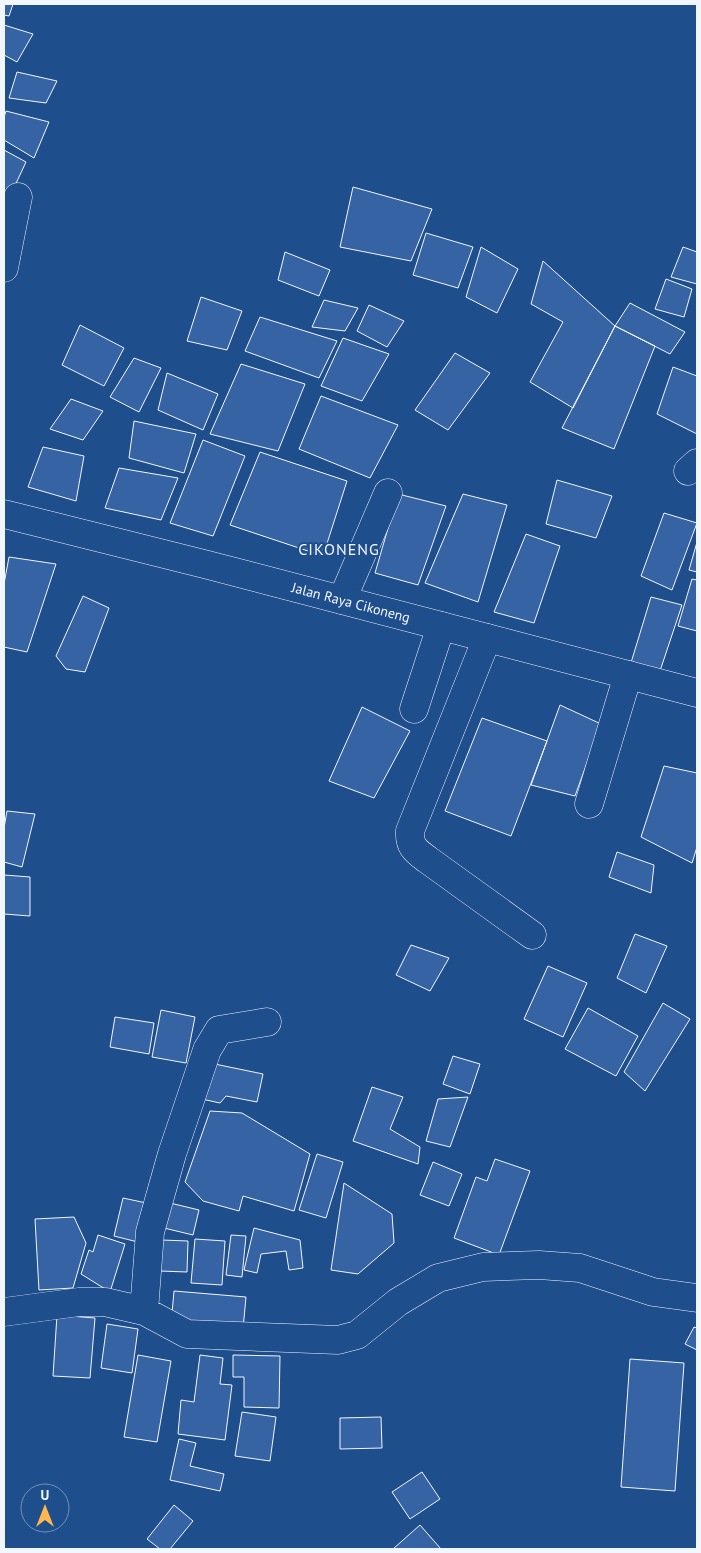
<svg xmlns="http://www.w3.org/2000/svg" width="701" height="1553" font-family="'PT Sans',sans-serif">
	<style>
		.building { fill: #3563a3; stroke: #f2f6ff }
		.lines { fill: none; stroke-linecap: round; stroke-linejoin: round }
		.minor-casing { stroke: #f2f6ff; stroke-width: 29 }
		.highway-casing { stroke: #f2f6ff; stroke-width: 29 }
		.minor { stroke: #1f4e8c; stroke-width: 28 }
		.highway { stroke: #1f4e8c; stroke-width: 28 }
		.labels { text-anchor: middle; stroke-width: 4; stroke-linejoin: round; paint-order: stroke }
		.street-label { font-size: 14px; fill: #f2f6ff; stroke: #1f4e8c }
		.quarter-label { font-size: 16px; letter-spacing: 1px; fill: #f2f6ff; stroke: #1f4e8c }
	</style>
	<rect width="100%" height="100%" fill="#1f4e8c"/>
	<!-- building -->
	<path class="building" d="M4,4H13L9,16L4,15Z
		M4,25L33,34L17,62L4,55Z
		M17,72L57,81L46,103L9,98Z
		M6,111L49,122L34,158L4,140V117Z
		M4,150L26,162L11,194L4,191Z
		M353,187L432,209L411,261L340,247Z
		M426,233L473,247L458,288L413,275Z
		M481,247L518,269L497,313L466,297Z
		M683,247L697,252V284L671,277Z
		M285,252L330,270L319,296L278,280Z
		M543,261L615,326L573,408L530,382L563,322L531,304Z
		M666,279L692,289L684,317L655,309Z
		M201,297L242,311L227,350L187,341Z
		M324,300L358,308L345,331L312,327Z
		M630,303L685,332L670,354L615,326Z
		M369,305L404,321L387,347L357,331Z
		M260,317L337,341L319,378L245,351Z
		M80,325L124,348L104,386L62,365Z
		M615,326L655,346L614,449L562,428Z
		M343,338L389,354L362,401L321,386Z
		M455,353L490,373L448,430L415,410Z
		M134,358L161,368L139,412L110,397Z
		M241,364L305,384L278,451L210,434Z
		M673,367L697,376V434L657,414Z
		M167,373L218,394L203,430L158,410Z
		M321,396L398,425L370,478L299,449Z
		M71,399L103,411L83,440L50,429Z
		M134,421L196,434L184,473L129,458Z
		M203,440L245,456L213,536L170,523Z
		M43,447L84,456L76,501L28,487Z
		M260,452L347,481L323,556L230,525Z
		M119,468L178,478L161,520L105,508Z
		M557,480L612,496L596,538L546,524Z
		M398,494L446,506L418,585L375,573Z
		M463,494L507,505L478,602L425,583Z
		M664,513L697,523L672,590L641,576Z
		M526,534L560,546L534,623L494,612Z
		M697,542V572L689,570Z
		M9,557L56,564L27,652L4,647V584Z
		M692,579L697,580V631L678,626Z
		M83,596L109,608L85,672L66,669L56,656Z
		M651,597L682,605L659,674L630,666Z
		M560,705L601,724L575,796L531,785Z
		M362,707L410,731L374,798L329,781Z
		M482,718L547,741L511,836L445,811Z
		M664,766L697,773V847L692,863L641,837Z
		M7,811L35,814L22,867L4,862V828Z
		M617,852L654,865L651,893L609,877Z
		M4,875L30,877V916L4,914Z
		M635,934L667,946L646,993L617,978Z
		M411,945L449,958L430,991L396,975Z
		M548,966L587,983L563,1037L524,1019Z
		M663,1003L690,1019L645,1091L624,1072Z
		M588,1008L638,1036L616,1076L565,1049Z
		M161,1010L195,1017L186,1063L152,1057Z
		M115,1017L154,1023L149,1054L110,1047Z
		M453,1056L480,1064L470,1094L443,1084Z
		M205,1062L263,1074L257,1102L226,1096L220,1103L197,1098Z
		M372,1087L403,1097L390,1129L420,1147L418,1164L353,1141Z
		M468,1097L450,1147L426,1141L438,1099Z
		M210,1111L242,1113L310,1154L294,1211L243,1196L239,1211L203,1201L185,1182Z
		M317,1154L343,1162L326,1218L299,1210Z
		M495,1159L530,1171L499,1255L454,1238L476,1177L487,1181Z
		M433,1162L462,1174L449,1206L420,1195Z
		M344,1183L392,1214L394,1243L358,1274L331,1270Z
		M123,1198L151,1204L142,1243L114,1236Z
		M170,1203L199,1210L193,1235L164,1228Z
		M74,1217L86,1243L73,1288L39,1290L35,1219Z
		M254,1228L300,1240L303,1268L289,1270L286,1251L261,1254L257,1273L244,1270Z
		M98,1235L125,1244L110,1292L81,1274L89,1250L93,1252Z
		M231,1235L246,1236L242,1277L226,1275Z
		M195,1239L225,1241L222,1285L191,1283Z
		M162,1240L188,1241L187,1272L160,1271Z
		M174,1291L246,1297L243,1329L171,1324Z
		M57,1315L95,1318L90,1378L53,1376Z
		M107,1324L138,1329L132,1373L101,1368Z
		M694,1327L697,1328V1350L685,1344Z
		M138,1355L171,1361L157,1442L124,1437Z
		M200,1355L223,1358L220,1384L232,1385L225,1440L178,1434L181,1400L194,1402Z
		M233,1355L280,1356L279,1408L244,1407V1377H233Z
		M630,1359L684,1363L675,1491L621,1487Z
		M242,1412L276,1417L270,1461L235,1456Z
		M381,1417L382,1448L340,1449V1418Z
		M179,1439L196,1443L190,1466L224,1474L220,1491L170,1480Z
		M422,1472L440,1499L410,1519L392,1492Z
		M174,1505L193,1521L170,1549H160L147,1539Z
		M420,1525L441,1549H393Z"/>
	<g class="lines">
		<defs>
			<path id="minor" d="M4,268L18,197
				M688,471L697,463
				M342,600L388,493
				M487,638L410,831C409,847 416,851 428,860L532,935
				M414,709L441,626
				M589,804L628,675
				M144,1311L150,1232L172,1154L207,1050L219,1030L267,1022
				M4,1312L79,1302H105L144,1311L187,1334L338,1340L357,1335L398,1302L438,1278L483,1267L539,1265L580,1268L653,1292L697,1298"/>
			<g id="highway">
				<path id="s1" d="M4,514L208,565L697,693"/>
			</g>
		</defs>
		<!-- minor casing -->
		<use href="#minor" class="minor-casing"/>
		<!-- highway casing -->
		<use href="#highway" class="highway-casing"/>
		<!-- minor -->
		<use href="#minor" class="minor"/>
		<!-- highway -->
		<use href="#highway" class="highway"/>
	</g>
	<g class="labels">
		<!-- street labels -->
		<g class="street-label">
			<text dy="5" stroke="none"><textPath href="#s1" startOffset="358">Jalan Raya Cikoneng</textPath></text>
		</g>
		<!-- quarter labels -->
		<g class="quarter-label">
			<text x="339" y="555">CIKONENG</text>
		</g>
	</g>
	<!-- border -->
	<rect width="701" height="1553" fill="none" stroke="#f2f6ff" stroke-width="10"/>
	<!-- north arrow -->
	<g transform="translate(45 1508)"><circle r="24" fill="#1f4e8c" stroke="#7391ba"/>
	<path d="M0-4L9 19L0 12L-9 19Z" fill="#ffb74d"/>
	<text y="-8" font-size="14" font-weight="bold" text-anchor="middle" fill="#f2f6ff">U</text>
	</g>
</svg>
